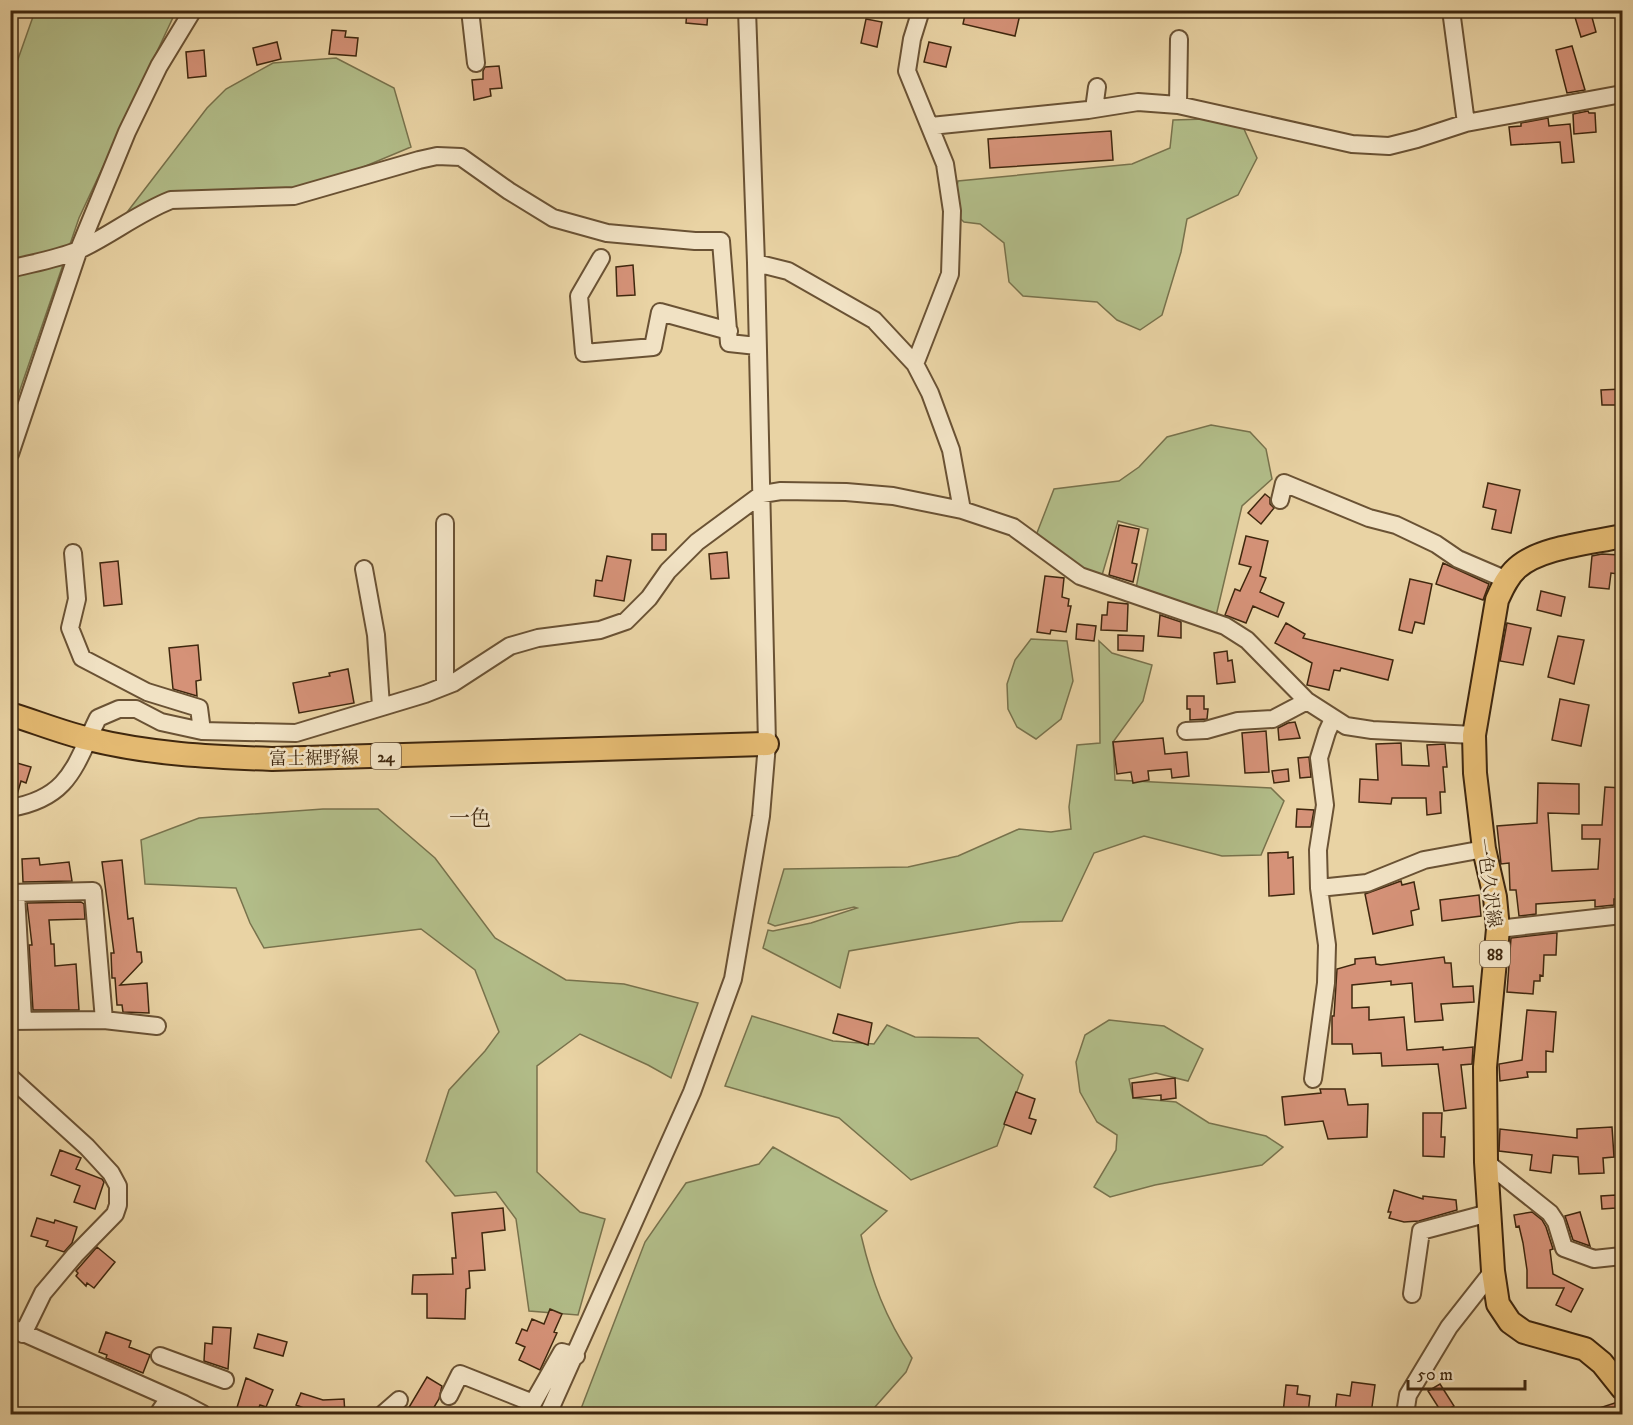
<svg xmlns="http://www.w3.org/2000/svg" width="1633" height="1425" font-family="'IM FELL DW Pica','Noto Serif JP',serif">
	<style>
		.green { fill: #b2bd89; stroke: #78724c; stroke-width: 1.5 }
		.building { fill: #d59278; stroke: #3f270e; stroke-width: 1.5 }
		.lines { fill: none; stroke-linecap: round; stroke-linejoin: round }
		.minor-casing { stroke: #6a5234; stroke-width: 20 }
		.major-casing { stroke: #3f270e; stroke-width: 26 }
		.minor { stroke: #f1e2c4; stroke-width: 16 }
		.major { stroke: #e4ba72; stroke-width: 22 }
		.labels { text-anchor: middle; stroke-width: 5; stroke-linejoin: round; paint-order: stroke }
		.shield { fill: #f1e2c4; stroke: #745f45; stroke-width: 1.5 }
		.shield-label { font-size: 16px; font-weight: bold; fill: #3f270e }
		.street-label { font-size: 18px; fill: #3f270e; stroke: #f1e2c4 }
		.quarter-label { font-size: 21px; fill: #3f270e; stroke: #f1e2c4 }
	</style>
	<rect width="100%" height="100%" fill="#e9d3a4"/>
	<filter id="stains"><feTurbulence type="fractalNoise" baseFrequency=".00333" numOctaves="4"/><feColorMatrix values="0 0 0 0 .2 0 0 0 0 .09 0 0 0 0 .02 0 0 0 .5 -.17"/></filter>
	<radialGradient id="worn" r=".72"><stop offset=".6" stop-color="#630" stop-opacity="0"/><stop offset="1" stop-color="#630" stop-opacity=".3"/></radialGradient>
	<!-- green -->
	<path class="green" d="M35,11H176L79,218L10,419L11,79Z
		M336,58L394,88L411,147L294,196L199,199L128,211L207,108L226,89L273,63Z
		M1239,118L1257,158L1238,195L1187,219L1181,252L1162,315L1140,330L1117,320L1097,302L1023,296L1009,282L1004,243L980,224L964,222L952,211L958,181L1132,164L1170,148L1173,120Z
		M1211,425L1250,432L1266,449L1272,479L1242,506L1216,616L1136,588L1148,529L1118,521L1100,582L1035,538L1054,489L1119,481L1139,467L1167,437Z
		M1031,639L1067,641L1073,681L1061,719L1036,739L1017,727L1008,709L1007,684L1015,660Z
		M1099,641L1112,653L1152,665L1143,701L1113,742L1115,780L1271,788L1284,801L1261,855L1222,856L1144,836L1094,853L1062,921L1020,922L849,951L840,988L763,948L768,930L773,931L811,923L857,908L854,907L775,926L768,923L784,869L908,867L958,856L1019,829L1051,832L1071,829L1069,807L1077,745L1100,743Z
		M323,809H378L435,858L495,938L566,980L624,984L698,1003L671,1078L648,1065L580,1034L537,1066V1172L580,1212L605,1219L578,1315L529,1311L516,1219L496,1192L455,1196L426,1161L449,1090L485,1051L499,1032L475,970L421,929L264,948L250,923L236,888L145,884L141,840L199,818Z
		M752,1016L833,1041L874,1044L887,1025L915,1037L978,1038L1023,1075L997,1146L911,1180L839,1118L725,1086Z
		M1109,1020L1164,1026L1203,1049L1188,1081L1156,1073L1129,1079L1133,1098L1176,1102L1209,1123L1266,1136L1283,1147L1262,1165L1155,1185L1110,1197L1094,1187L1116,1150L1117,1135L1097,1122L1080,1092L1076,1062L1085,1035Z
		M773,1147L887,1211L861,1235C872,1282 885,1317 912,1358L906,1372L875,1407L872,1414H579L645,1242L686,1183L759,1164Z"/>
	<!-- building -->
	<path class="building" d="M687,10H708L707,25L686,23Z
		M966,10H1021L1015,36L963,24Z
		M1585,10H1590L1596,32L1581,37L1574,14Z
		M866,19L882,22L877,47L861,43Z
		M332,30L346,31L345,37L358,38L356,56L329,54Z
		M277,42L281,59L257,65L253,48Z
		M929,42L951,47L946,67L924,62Z
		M1572,46L1585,90L1567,93L1556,50Z
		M204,50L206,76L188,78L186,52Z
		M499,66L502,88L490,89L491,96L474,100L472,80L483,79V71L485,67Z
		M1588,111L1589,113H1595L1596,132L1574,134L1573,114Z
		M1548,118L1549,126L1570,124L1574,162L1562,163L1560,142L1511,145L1509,127L1521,126V123Z
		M1111,131L1113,160L990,168L988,139Z
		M633,265L635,295L617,296L616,267Z
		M1622,389V405H1602L1601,390Z
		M1488,483L1520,490L1511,533L1492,529L1496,510L1483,507Z
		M1265,494L1270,498V504L1274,508L1261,524L1248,513Z
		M1119,525L1139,529L1132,563L1137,564L1133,582L1109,575Z
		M652,534H666V550H652Z
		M1246,536L1268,541L1260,576L1266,578L1260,592L1284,603L1278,617L1253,606L1246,623L1225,615L1235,589L1240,591L1251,567L1239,564Z
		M727,552L729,578L711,579L709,554Z
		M1602,554L1620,555L1618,574L1611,573L1609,589L1589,587L1592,556Z
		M607,556L631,560L624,601L594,596L596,580L602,581Z
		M118,561L122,604L104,606L100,563Z
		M1443,563L1489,584L1483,600L1436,584Z
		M1045,576L1064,578L1062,597L1069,599L1068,606H1071L1066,632L1051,630L1050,634L1037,632Z
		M1410,579L1432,584L1424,624L1415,622L1412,633L1399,630Z
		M1541,591L1565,597L1561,616L1537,610Z
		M1108,602L1128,604L1127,631L1101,630L1102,615H1107Z
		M1160,615L1181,622V638L1158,636Z
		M1286,623L1305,634L1303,638L1393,660L1388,680L1341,668L1340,671L1334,670L1329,690L1307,685L1312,663L1275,643Z
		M1507,623L1531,628L1523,665L1500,661Z
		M1077,624L1096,626L1094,641L1076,639Z
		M1118,635L1144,636L1143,651L1118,650Z
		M1558,636L1584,640L1574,684L1548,677Z
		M198,645L201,680L196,681L197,696L173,689L169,648Z
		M1227,651L1228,661L1232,660L1235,682L1217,684L1214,653Z
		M348,669L354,703L299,713L293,683L330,676L329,673Z
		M1187,696H1204V709H1208L1207,719L1190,720V709H1187Z
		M1560,699L1589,705L1581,746L1552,740Z
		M1295,722L1300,738L1279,740L1278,728L1288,723Z
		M1266,731L1269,772L1245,773L1242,733Z
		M1163,738L1165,754L1187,752L1189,776L1172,778L1171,769L1148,771L1149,780L1133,783L1131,772L1117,774L1113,742Z
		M1401,743L1402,765L1429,766L1427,745L1445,744L1447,767H1443L1445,792H1440L1441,813L1427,815L1426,798H1392L1391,804L1359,802L1360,779L1378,780L1376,744Z
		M1309,757L1311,777L1300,778L1298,758Z
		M10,761L31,767L26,783L21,781L17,795L10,797Z
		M1288,769L1289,781L1274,783L1272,771Z
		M1538,783L1579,784V814L1548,813L1552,871L1598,869L1600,839H1582V825H1602L1605,787L1623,788V838H1620L1618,899H1614V905L1595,907V900L1536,904V914L1519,916L1516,890H1510L1509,863L1501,864L1497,826L1537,823Z
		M1297,809L1314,810L1311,827H1296Z
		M1288,852V858L1293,857L1294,894L1269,896L1268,853Z
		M39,858L40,865L69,862L72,881L23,882L22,859Z
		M122,860L128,919L133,918L137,952H141L142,962L120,985L147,983L149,1013L123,1012L122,1005H117L115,978H112L111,953H114L102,862Z
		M1401,881L1402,885L1414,882L1419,909L1411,911L1413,925L1373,934L1365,894Z
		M1479,895L1481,916L1442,921L1440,900Z
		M81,902L84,904L85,919L49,920L51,944H54L55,966L76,964L79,1010H33L29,945H32L27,903Z
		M1555,933H1557L1556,955H1544L1543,976L1540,975V981H1534L1533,994L1507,992L1511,938Z
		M1375,957L1376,964L1381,965L1444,957L1445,963H1451L1453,987L1473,986L1474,1002L1441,1004L1443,1020L1415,1022L1412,983L1391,985V981L1352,985V1008L1369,1007V1020L1404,1017L1407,1050L1443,1047V1050L1473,1047L1472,1064L1461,1065L1466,1108L1444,1111L1438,1064L1382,1066L1381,1053L1353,1054L1352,1044H1332V1016H1334L1337,969L1355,964V959Z
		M1527,1010L1556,1012L1553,1052L1546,1051V1072H1527L1528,1077L1500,1081L1499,1064L1522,1060Z
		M838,1014L872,1023L868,1045L833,1033Z
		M1175,1078L1176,1098L1161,1100V1095L1133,1098L1132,1083Z
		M1320,1089H1345L1348,1105L1368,1104L1367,1137L1328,1139L1323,1121L1285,1125L1282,1097L1321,1093Z
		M1016,1092L1035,1099L1029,1118L1036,1120L1031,1134L1004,1124Z
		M1423,1113H1442L1441,1137H1445L1444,1157L1423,1156Z
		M1612,1127L1614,1157L1603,1158L1604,1173L1579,1174L1578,1157L1553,1155L1551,1173L1530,1170L1532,1155L1499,1151L1500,1129L1577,1138V1129Z
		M60,1150L81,1158L76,1169L102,1179L104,1182L95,1209L74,1202L80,1186L51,1175Z
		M1394,1190L1423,1199V1196L1456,1200L1457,1210L1419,1221L1404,1222L1389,1218L1391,1212H1388Z
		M1616,1195V1208L1602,1209L1601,1196Z
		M503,1208L505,1230L482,1233L485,1270L469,1271L470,1288L466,1289L465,1319L427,1318V1294H412L413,1275L453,1274L452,1258H456L452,1213Z
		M1532,1212L1542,1220L1546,1227L1553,1249L1550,1250L1553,1274L1583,1289L1571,1312L1556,1305L1564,1288H1527V1270L1523,1243L1519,1226L1516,1227L1514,1215Z
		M1580,1212L1590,1246L1573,1240L1565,1216Z
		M37,1218L54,1223L55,1220L77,1227L72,1243L64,1252L46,1246L48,1241L31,1236Z
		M97,1247L115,1262L94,1288L87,1283L86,1286L76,1276L78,1273L76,1271Z
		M550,1309L562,1314L554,1332L557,1333L540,1370L519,1360L525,1347L516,1343L522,1329L527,1331L532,1319L544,1324Z
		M213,1327L231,1328L228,1369L204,1361L205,1343L212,1344Z
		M106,1332L131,1341L129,1347L150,1355L143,1373L106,1358L107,1355L99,1352Z
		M258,1334L287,1342L283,1356L254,1348Z
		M427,1377L442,1386L439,1399L430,1414H405Z
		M246,1378L273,1390L266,1407L260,1405L256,1414H235Z
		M1352,1382L1375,1385L1371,1414L1335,1413L1337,1394L1350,1396Z
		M1440,1384L1454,1406L1442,1413L1428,1391Z
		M1286,1385L1298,1386L1297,1394L1310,1396L1308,1414L1283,1413Z
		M301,1393L323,1400L344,1399L345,1414H319L296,1405Z
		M1621,1401H1623V1414H1587V1412Z"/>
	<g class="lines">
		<defs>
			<path id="minor" d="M470,10L476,63
				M921,10L912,39L907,71L945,164L952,211L950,274L915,364L930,393L951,450L962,510
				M1451,10L1466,123
				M1178,105L1179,39
				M1094,109L1097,87
				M931,126L1088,110L1138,102L1178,105L1352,144L1389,146L1417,139L1466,123L1622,94
				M601,258L579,296L584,353L653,347L660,312L729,331
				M756,263L788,271L874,320L915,364
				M10,269C33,263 57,259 79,250C111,235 138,213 171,200L294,196L419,160L437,156L461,157L509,191L553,218L607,233L695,241H721L729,343L757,346
				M10,454L79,249L127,132L159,66L193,10
				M1280,500L1284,483L1369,518L1396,525L1436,544L1458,559L1507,580
				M445,523V686
				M73,553L77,599L70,628L82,658L147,692L199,708L202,731
				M364,569L376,635L381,706
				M1186,731L1206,730L1238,721L1273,719L1307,701
				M10,808C70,798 75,765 98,718L119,709H136L161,722L202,731L296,733L425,694L453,683L510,646L538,638L600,630L626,621L649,598L668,571L697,542L762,494L781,491L846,492L893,496L962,510L1013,527L1080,576L1225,626L1247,640L1307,701L1346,726L1372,730L1474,735
				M1319,888L1367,883L1424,860L1484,849
				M10,893L93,891L104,1020
				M16,893L23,1021
				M1498,929L1622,915
				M10,1021L104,1020L157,1026
				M10,1077L87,1147L111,1173L118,1186V1205L115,1214L75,1255L43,1293L23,1334
				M1313,1079L1326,983L1327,945L1319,888L1318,850L1325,805L1319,758L1327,732L1333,719
				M1486,1162L1550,1213L1556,1222L1564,1248L1594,1259L1622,1256
				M1412,1294L1421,1231L1489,1213
				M10,1327L184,1404L203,1414
				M160,1356L225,1380
				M449,1396L460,1374L533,1403L562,1352L576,1356
				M158,1414L169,1398
				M383,1414L399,1400
				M548,1414L692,1092L733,979L761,816L767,744L756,263L747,10
				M1405,1414L1408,1395L1449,1327L1493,1271"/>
			<path id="major" d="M1622,536C1592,543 1540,547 1517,568C1507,577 1502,589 1497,600L1474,735L1475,773L1484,849L1495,897L1498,929L1485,1067L1486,1162L1493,1271L1498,1304L1510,1322L1524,1332L1585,1349L1602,1363L1622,1388
				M10,714C36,722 63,733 89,739C150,754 210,757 272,759L767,744"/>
		</defs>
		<!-- minor casing -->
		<use href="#minor" class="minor-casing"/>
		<!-- major casing -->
		<use href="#major" class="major-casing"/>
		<!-- minor -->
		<use href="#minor" class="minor"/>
		<!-- major -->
		<use href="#major" class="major"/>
	</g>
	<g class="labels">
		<!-- shield labels -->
		<g class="shield">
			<rect x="371" y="743" width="30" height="26" rx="4.5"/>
			<rect x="1480" y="941" width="30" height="26" rx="4.5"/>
		</g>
		<g class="shield-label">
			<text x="386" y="762">24</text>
			<text x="1495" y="960">88</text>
		</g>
		<!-- street labels -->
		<g class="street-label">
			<text transform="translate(314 758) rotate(-1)" y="6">富士裾野線</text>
			<text transform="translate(1489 883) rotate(82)" y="6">一色久沢線</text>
		</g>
		<!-- quarter labels -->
		<g class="quarter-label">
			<text x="470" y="825">一色</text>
		</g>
	</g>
	<!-- margin -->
	<rect width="1633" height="1425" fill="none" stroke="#e9d3a4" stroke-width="36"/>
	<rect x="12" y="12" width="1609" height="1401" fill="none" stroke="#3f270e" stroke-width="3"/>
	<rect x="18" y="18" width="1597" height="1389" fill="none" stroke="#3f270e" stroke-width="1.5"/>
	<!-- scale -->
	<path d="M1408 1380v9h117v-9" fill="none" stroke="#3f270e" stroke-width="3"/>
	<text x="1417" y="1380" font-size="18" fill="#3f270e" stroke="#f1e2c4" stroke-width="4.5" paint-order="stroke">50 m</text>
	<rect width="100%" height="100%" filter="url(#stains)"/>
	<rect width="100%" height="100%" fill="url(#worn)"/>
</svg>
